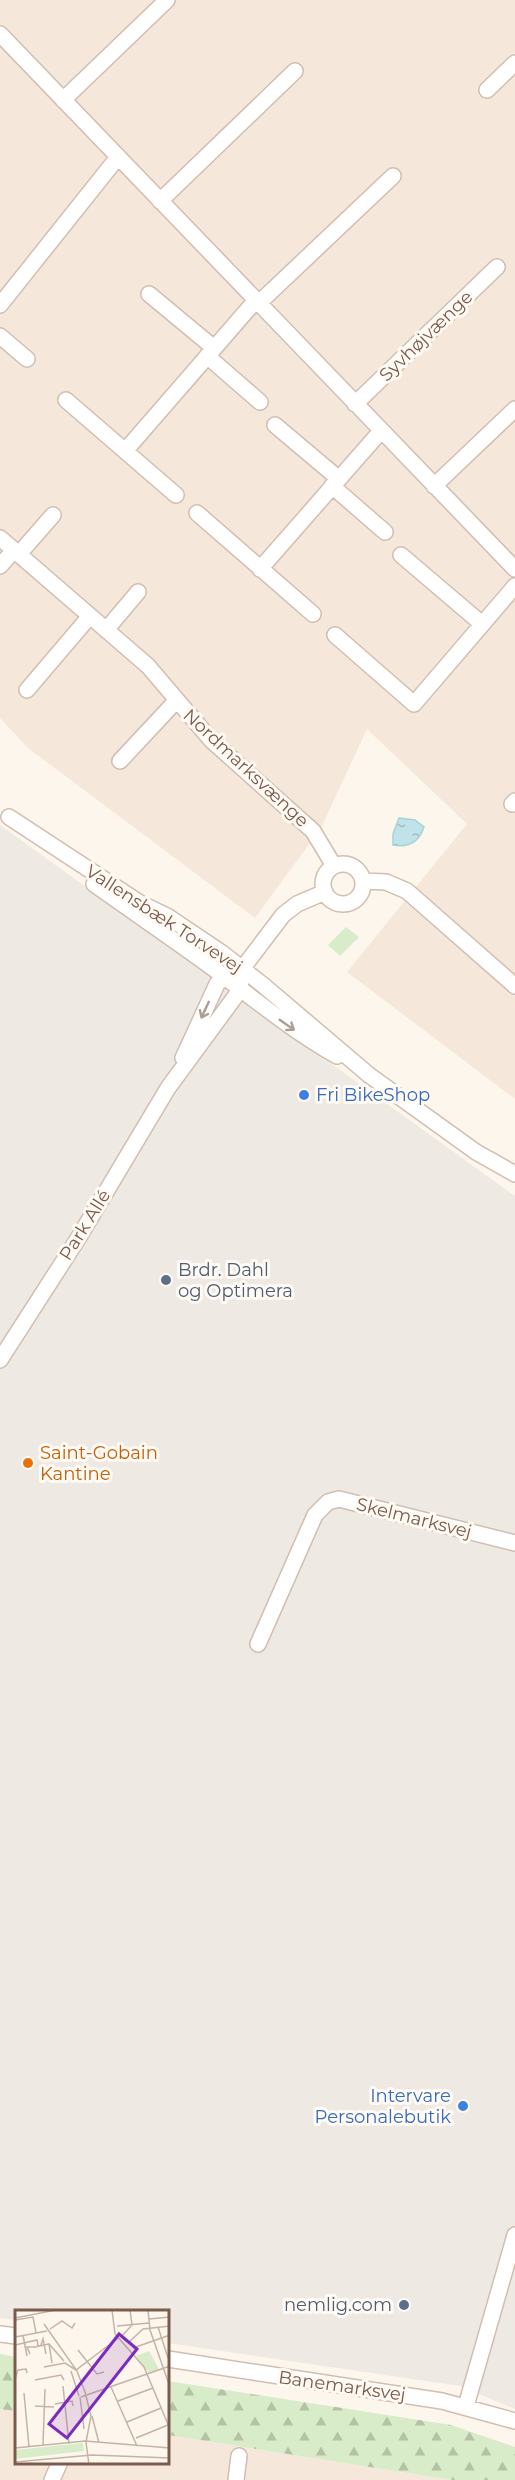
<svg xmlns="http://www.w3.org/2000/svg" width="515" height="2480" font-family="Montserrat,sans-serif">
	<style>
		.residential { fill: #f5e8da }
		.industrial { fill: #efe9e4 }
		.forest { fill: url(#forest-firs) }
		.park { fill: #d8ecc9 }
		.water { fill: url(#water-ripples); stroke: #a5d3da; stroke-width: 1.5 }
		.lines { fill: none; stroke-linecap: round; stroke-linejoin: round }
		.minor-casing { stroke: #d1beb0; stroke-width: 18 }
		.minor { stroke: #fff; stroke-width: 15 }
		.oneway { stroke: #af9d94 }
		.shop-dot { fill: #3f7fe0; stroke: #fffaf3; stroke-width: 2 }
		.service-dot { fill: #5c6f8a; stroke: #fffaf3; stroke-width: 2 }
		.food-dot { fill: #e8710a; stroke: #fffaf3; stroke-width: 2 }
		.labels { text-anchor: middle; stroke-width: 6; stroke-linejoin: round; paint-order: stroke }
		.street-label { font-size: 18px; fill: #7a5c4d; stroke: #fffaf3 }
		.shop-label { font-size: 18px; fill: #366cbe; stroke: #fffaf3; text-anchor: start }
		.service-label { font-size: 18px; fill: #4e5e75; stroke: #fffaf3; text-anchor: start }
		.food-label { font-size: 18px; fill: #c56008; stroke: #fffaf3; text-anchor: start }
		.inset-road { fill: none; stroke: #c5b3a7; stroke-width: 1.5 }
		.view { fill: #7b2cbf; fill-opacity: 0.15; stroke: #7b2cbf; stroke-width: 3 }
		.inset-edge { fill: none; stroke: #7a5c4d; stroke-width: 3 }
	</style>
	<defs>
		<pattern id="forest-firs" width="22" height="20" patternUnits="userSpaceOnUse" patternTransform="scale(1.5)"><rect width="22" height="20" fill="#d8ecc9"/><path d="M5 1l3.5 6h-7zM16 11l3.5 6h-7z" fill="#b4c2a5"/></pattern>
		<pattern id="water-ripples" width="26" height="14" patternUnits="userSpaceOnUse" patternTransform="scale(1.5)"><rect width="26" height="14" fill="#bfe3e8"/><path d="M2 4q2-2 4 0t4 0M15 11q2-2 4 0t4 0" fill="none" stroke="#a0bbbe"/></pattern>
	</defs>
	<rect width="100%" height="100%" fill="#fdf6ec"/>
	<!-- residential -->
	<path class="residential" d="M0,0H515V1099L347,972L467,824L367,729L321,828L255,918L28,748L0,718Z
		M0,2409L16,2411V2464H168V2435L452,2480H0Z"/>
	<!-- industrial -->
	<path class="industrial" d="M0,825L515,1196V2409L460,2386L168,2343V2312H16V2320L0,2318Z"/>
	<!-- forest -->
	<path class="forest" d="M0,2354L16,2357V2411L0,2409Z
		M168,2381L451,2425L515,2447V2480H452L168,2435Z"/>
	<!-- park -->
	<path class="park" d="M346,927L359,937L340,956L328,945Z"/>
	<!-- water -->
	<path class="water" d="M399,818L415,820L424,827C419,842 409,848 393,845V834Z"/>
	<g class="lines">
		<defs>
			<path id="minor" d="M0,34L515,569
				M487,90L515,63
				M63,100L167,0
				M160,201L295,71
				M149,294L214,348
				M260,302L393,176
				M0,305L118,157
				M0,336L27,359
				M207,356L260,402
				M66,400L176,495
				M355,404L497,267
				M275,425L339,479
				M125,451L257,299
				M332,486L385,532
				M434,486L515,409
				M197,513L313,614
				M0,538L148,666L211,740L313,831L334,866
				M19,554L53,515
				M401,555L482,624
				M0,566L14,550
				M260,569L381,431
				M106,630L138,592
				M335,635L414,704L515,586
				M27,690L90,616
				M120,761L176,701
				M512,804L515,801
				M9,817L140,903L167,916L222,953L263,985L369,1075L476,1152L515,1174
				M323 884a20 20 0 1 1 40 0a20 20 0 1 1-40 0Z
				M363,881L386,882L407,891L515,986
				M94,884C133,912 172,938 210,966C252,997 291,1030 337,1056
				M242,969L283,915L297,904L325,892
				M183,1058L217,984L223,977L231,974
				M0,1360L79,1237L168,1088L240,990L242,969
				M258,1644L315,1515L328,1502L339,1499L515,1543
				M0,2334L16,2336
				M168,2359L442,2401L515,2421
				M466,2406L515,2235
				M52,2480L59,2464
				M236,2480L239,2456"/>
		</defs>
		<!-- minor casing -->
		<use href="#minor" class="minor-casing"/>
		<!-- minor -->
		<use href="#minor" class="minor"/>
	</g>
	<!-- one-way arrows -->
	<defs><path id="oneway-shaft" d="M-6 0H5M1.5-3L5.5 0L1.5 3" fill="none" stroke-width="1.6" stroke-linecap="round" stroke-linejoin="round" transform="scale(1.5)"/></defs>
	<g class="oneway">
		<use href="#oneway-shaft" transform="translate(205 1010) rotate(115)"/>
		<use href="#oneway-shaft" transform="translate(287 1025) rotate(35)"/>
	</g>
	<!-- markers -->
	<g class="shop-dot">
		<circle cx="304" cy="1095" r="6"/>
		<circle cx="463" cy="2106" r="6"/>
	</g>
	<g class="service-dot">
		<circle cx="166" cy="1280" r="6"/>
		<circle cx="404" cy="2305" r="6"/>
	</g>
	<circle class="food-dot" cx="28" cy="1463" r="6"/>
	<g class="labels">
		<!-- street labels -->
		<g class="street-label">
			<text transform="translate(426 336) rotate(-44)" y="6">Syvhøjvænge</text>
			<text transform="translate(246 768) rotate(43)" y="6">Nordmarksvænge</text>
			<text transform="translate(164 919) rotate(33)" y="6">Vallensbæk Torvevej</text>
			<text transform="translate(85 1225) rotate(-58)" y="6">Park Allé</text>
			<text transform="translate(414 1518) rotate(14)" y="6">Skelmarksvej</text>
			<text transform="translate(342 2386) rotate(8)" y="6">Banemarksvej</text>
		</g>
		<!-- shop labels -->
		<g class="shop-label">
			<text x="316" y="1101">Fri BikeShop</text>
			<text x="451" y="2102" text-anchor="end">Intervare<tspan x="451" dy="21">Personalebutik</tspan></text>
		</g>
		<!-- service labels -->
		<g class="service-label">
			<text x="178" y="1276">Brdr. Dahl<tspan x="178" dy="21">og Optimera</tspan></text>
			<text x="392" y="2311" text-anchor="end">nemlig.com</text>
		</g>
		<!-- food labels -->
		<g class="food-label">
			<text x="40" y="1459">Saint-Gobain<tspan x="40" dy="21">Kantine</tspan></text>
		</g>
	</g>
	<!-- overview -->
	<g transform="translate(15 2310)">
		<rect width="154" height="154" fill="#fdf6ec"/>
		<path d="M134,41L144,59L134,63L121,46ZM68,133L69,141L0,149V140Z" fill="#d8ecc9"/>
		<path class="inset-road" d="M97,0L100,24L129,57L155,119M133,0L135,20L155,77M0,8L41,0M134,9L155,7M0,10L18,7L21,23M29,14L62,61L70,82L76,106L71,132L74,155M102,16L134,13M143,17L153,48M35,19L47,11L57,18L60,13M8,25L12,46L8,26ZM107,26L117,15L115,0M0,27L32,21M113,33L128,19L155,16M34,34L49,51M0,35L22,30L23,36M26,35L28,29L31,44M20,37L34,34L37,53M118,38L155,25M13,40L15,44L12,37H20M63,40L82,64L89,62M29,57L50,53L61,60L103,28M56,61L64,86M0,69L3,60L11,59L12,63M20,70L46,65L49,70M48,76L54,134M96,77L122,136M9,83L14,137M65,87L69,119M66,87L155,56M103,91L138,78M40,94L57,91L58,96M20,96L39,97M77,106L84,133M112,112L146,98M121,128L153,115M28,135L30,79M0,138L70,131L155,138M0,152L77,145L155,148"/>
		<path class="view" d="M104,24L122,39L52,128L34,114Z"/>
		<rect width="154" height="154" class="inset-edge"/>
	</g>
</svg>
